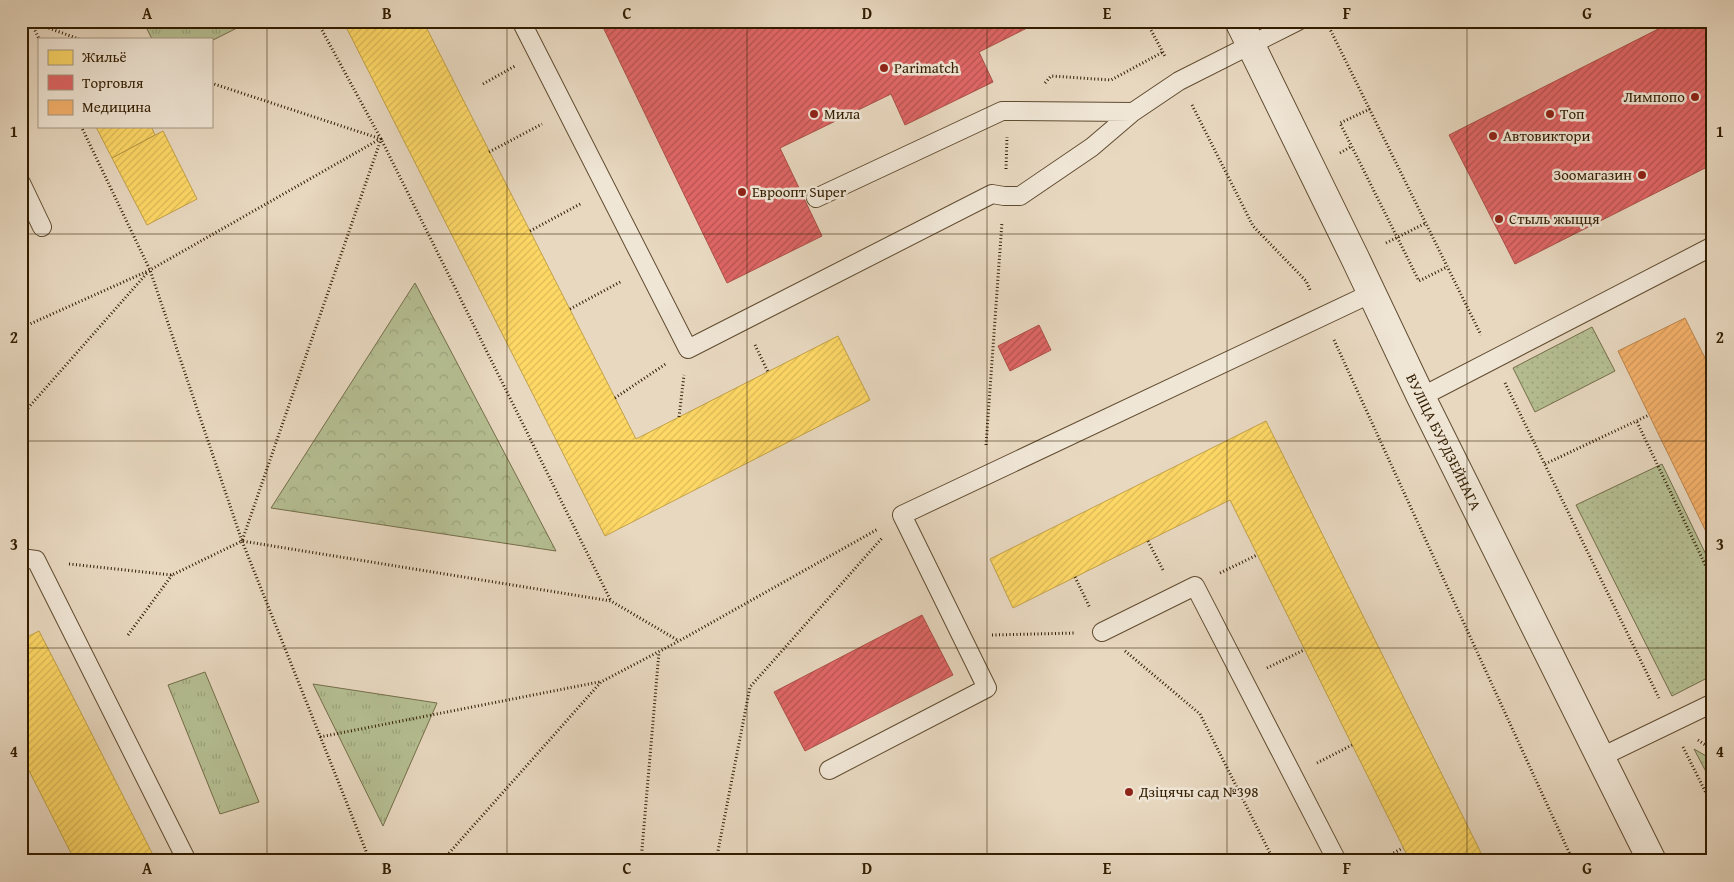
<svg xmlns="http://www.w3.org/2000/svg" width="1734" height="882" font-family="'Gentium Book Plus',serif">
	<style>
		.grass { fill: url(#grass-dots); stroke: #746e4a }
		.forest { fill: url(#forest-crowns); stroke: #746e4a }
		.park { fill: url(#park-tufts); stroke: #746e4a }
		.homes { fill: url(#homes-hatch); stroke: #c2a147 }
		.shops { fill: url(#shops-hatch); stroke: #ac5047 }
		.health { fill: url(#health-hatch); stroke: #bb854b }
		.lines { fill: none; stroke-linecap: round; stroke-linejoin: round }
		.service-casing { stroke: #604c30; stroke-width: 20 }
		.tertiary-casing { stroke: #604c30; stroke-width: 30 }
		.path { stroke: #321d00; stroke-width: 3; stroke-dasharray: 1 2.5; stroke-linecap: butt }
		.service { stroke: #f0e6d6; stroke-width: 18 }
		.tertiary { stroke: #f0e6d6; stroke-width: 28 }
		.grid { fill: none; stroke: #321d00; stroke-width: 1; stroke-opacity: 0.55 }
		.poi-dot { fill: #8f2418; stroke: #f0e6d6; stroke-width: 2 }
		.labels { text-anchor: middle; stroke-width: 5; stroke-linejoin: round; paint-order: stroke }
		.poi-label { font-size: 15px; fill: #321d00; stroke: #f0e6d6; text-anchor: start }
		.street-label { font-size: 15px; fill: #321d00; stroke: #f0e6d6 }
		.neatline { fill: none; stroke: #321d00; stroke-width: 2 }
		.grid-label { font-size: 16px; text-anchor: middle; font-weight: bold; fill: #321d00 }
	</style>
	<defs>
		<pattern id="grass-dots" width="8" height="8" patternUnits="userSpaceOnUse" patternTransform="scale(1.25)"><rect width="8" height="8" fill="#b5bf93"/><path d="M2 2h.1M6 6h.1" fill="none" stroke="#9ca47d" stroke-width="1.8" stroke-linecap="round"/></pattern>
		<pattern id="forest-crowns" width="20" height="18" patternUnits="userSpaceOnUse" patternTransform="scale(1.25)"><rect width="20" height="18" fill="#b5bf93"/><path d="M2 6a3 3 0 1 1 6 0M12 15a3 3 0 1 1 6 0" fill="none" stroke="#9ca47d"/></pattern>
		<pattern id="park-tufts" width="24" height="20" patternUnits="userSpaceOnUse" patternTransform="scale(1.25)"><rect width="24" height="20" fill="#b5bf93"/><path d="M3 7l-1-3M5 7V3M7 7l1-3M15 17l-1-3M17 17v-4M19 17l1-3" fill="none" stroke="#9ca47d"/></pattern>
		<pattern id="homes-hatch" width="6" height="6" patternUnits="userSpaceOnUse" patternTransform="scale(1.25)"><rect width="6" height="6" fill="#ffd966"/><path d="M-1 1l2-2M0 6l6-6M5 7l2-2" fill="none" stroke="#dbba57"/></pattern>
		<pattern id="shops-hatch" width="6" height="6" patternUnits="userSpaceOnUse" patternTransform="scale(1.25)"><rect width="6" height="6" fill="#e06666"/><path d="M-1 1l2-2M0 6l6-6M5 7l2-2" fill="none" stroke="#b65352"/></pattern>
		<pattern id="health-hatch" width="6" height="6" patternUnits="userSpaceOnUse" patternTransform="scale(1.25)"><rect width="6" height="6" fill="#f6b26b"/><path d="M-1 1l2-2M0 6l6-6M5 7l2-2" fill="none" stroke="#d3995b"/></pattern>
	</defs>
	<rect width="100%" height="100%" fill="#e8d8c0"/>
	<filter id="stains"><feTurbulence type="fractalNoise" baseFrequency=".004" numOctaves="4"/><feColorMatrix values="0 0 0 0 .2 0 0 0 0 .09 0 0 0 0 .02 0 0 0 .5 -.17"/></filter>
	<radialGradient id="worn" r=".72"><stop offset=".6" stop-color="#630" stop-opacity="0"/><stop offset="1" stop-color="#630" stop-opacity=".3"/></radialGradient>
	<!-- grass -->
	<path class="grass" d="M1592,327L1615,371L1535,412L1513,368Z
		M1662,464L1713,569V675L1672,696L1576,505Z
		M1694,749L1713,760V785Z"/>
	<!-- forest -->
	<path class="forest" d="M415,283L556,551L271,508Z"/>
	<!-- park -->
	<path class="park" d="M143,21H233L237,28L211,41V39H152Z
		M205,672L259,802L220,814L168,685Z
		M313,684L437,703L383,826Z"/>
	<!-- homes -->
	<path class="homes" d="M343,21H423L636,439L838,336L870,400L605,536Z
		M151,126L155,135L112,158L96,127Z
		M163,131L197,199L147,225L112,158Z
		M1266,421L1485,861H1410L1230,500L1013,608L990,559Z
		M39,631L73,697L156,861H75L21,755V640Z"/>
	<!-- shops -->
	<path class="shops" d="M600,21H1041L979,52L993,82L905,125L891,94L780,148L822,236L727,283Z
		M1674,21H1713V164L1515,264L1449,135Z
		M1039,325L1051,350L1010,371L998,346Z
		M922,615L953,675L805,751L774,692Z"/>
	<!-- health -->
	<path class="health" d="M1685,318L1713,374V546L1618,351Z"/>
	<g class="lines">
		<defs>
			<path id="service" d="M521,21L688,349L992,194L1004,196H1020L1092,147L1133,112L1179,81L1298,21
				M21,183L42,227
				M816,198L1002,111L1133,112
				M1421,397L1713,246
				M21,558L36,560L187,861
				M1102,632L1195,586L1337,861
				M1601,757L1713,703
				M829,770L987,688L902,515L1372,293"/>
			<g id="tertiary">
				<path id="s1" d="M1239,21L1355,258L1421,397L1652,861"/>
			</g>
		</defs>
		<!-- service casing -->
		<use href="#service" class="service-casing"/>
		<!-- tertiary casing -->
		<use href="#tertiary" class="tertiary-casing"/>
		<!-- path -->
		<path class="path" d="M29,21L79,39
			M317,21L381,139L611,601
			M1146,21L1166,58
			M1326,21L1481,335
			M32,24L39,39
			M426,26L434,21
			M211,83L381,139L242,541L611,601L679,641
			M1045,83L1051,76L1111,80L1163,52
			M483,84L515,66
			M1192,105L1253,226L1306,281L1311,292
			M1370,109L1340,123L1419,281L1447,267
			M81,126L150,270L242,541
			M489,152L542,124
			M1340,153L1352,146
			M1006,169L1007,137
			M530,231L582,203
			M1386,243L1426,223
			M570,309L622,281
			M21,328L150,270L380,139
			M1334,340L1573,861
			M755,345L768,372
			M1505,383L1659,698
			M615,398L667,363
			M21,416L148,272
			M679,417L684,375
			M1637,422L1713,581
			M986,445L1002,222
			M1545,464L1649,415
			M1148,541L1164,572
			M69,564L172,575L242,541L370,861
			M1220,573L1257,555
			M1075,577L1090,608
			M128,635L172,575
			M992,635L1076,633
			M1125,651L1200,714L1274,861
			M1267,668L1304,650
			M320,737L599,682
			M1698,740L1713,750
			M1683,747L1713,807
			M1317,763L1352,745
			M442,861L601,682L679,641L878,529
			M641,861L659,652
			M716,861L750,687L882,538
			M1378,861L1403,848"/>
		<!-- service -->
		<use href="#service" class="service"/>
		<!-- tertiary -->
		<use href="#tertiary" class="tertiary"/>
	</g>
	<!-- grid -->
	<path class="grid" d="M267,21V861M507,21V861M747,21V861M987,21V861M1227,21V861M1467,21V861M21,234H1713M21,441H1713M21,648H1713"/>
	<!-- markers -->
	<g class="poi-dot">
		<circle cx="884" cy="68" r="5"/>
		<circle cx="1695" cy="97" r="5"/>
		<circle cx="814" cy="114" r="5"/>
		<circle cx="1550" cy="114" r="5"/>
		<circle cx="1493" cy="136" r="5"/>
		<circle cx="1642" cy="175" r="5"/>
		<circle cx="742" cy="192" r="5"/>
		<circle cx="1499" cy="219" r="5"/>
		<circle cx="1129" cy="792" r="5"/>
	</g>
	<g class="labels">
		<!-- poi labels -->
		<g class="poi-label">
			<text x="894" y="73">Parimatch</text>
			<text x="1685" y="102" text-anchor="end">Лимпопо</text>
			<text x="824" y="119">Мила</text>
			<text x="1560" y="119">Топ</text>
			<text x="1503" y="141">Автовиктори</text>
			<text x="1632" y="180" text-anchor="end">Зоомагазин</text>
			<text x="752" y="197">Евроопт Super</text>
			<text x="1509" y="224">Стыль жыцця</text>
			<text x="1139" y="797">Дзіцячы сад №398</text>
		</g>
		<!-- street labels -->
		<g class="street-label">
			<text dy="5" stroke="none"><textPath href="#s1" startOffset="468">ВУЛІЦА БУРДЗЕЙНАГА</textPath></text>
		</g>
	</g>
	<!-- margin -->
	<rect width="1734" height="882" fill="none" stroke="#e8d8c0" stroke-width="55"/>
	<!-- legend -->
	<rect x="38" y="38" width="175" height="90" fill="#f0e6d6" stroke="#a49680"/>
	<rect x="48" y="50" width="25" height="15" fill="#ffd966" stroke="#a49680"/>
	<text x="82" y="62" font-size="15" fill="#321d00">Жильё</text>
	<rect x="48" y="75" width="25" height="15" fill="#e06666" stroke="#a49680"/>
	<text x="82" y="88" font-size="15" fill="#321d00">Торговля</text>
	<rect x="48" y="100" width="25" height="15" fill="#f6b26b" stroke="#a49680"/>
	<text x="82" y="112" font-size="15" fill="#321d00">Медицина</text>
	<rect x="28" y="28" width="1678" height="826" class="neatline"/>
	<g class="grid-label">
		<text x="147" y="19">A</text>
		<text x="387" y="19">B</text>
		<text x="627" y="19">C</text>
		<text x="867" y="19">D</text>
		<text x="1107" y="19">E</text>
		<text x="1347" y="19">F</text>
		<text x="1587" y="19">G</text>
		<text x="14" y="137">1</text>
		<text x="1720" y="137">1</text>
		<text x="14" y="343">2</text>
		<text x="1720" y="343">2</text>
		<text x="14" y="550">3</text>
		<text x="1720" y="550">3</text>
		<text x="14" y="757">4</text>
		<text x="1720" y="757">4</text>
		<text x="147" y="874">A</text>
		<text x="387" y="874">B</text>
		<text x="627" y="874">C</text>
		<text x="867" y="874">D</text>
		<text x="1107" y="874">E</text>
		<text x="1347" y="874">F</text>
		<text x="1587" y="874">G</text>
	</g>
	<rect width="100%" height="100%" filter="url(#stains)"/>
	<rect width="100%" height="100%" fill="url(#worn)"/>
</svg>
